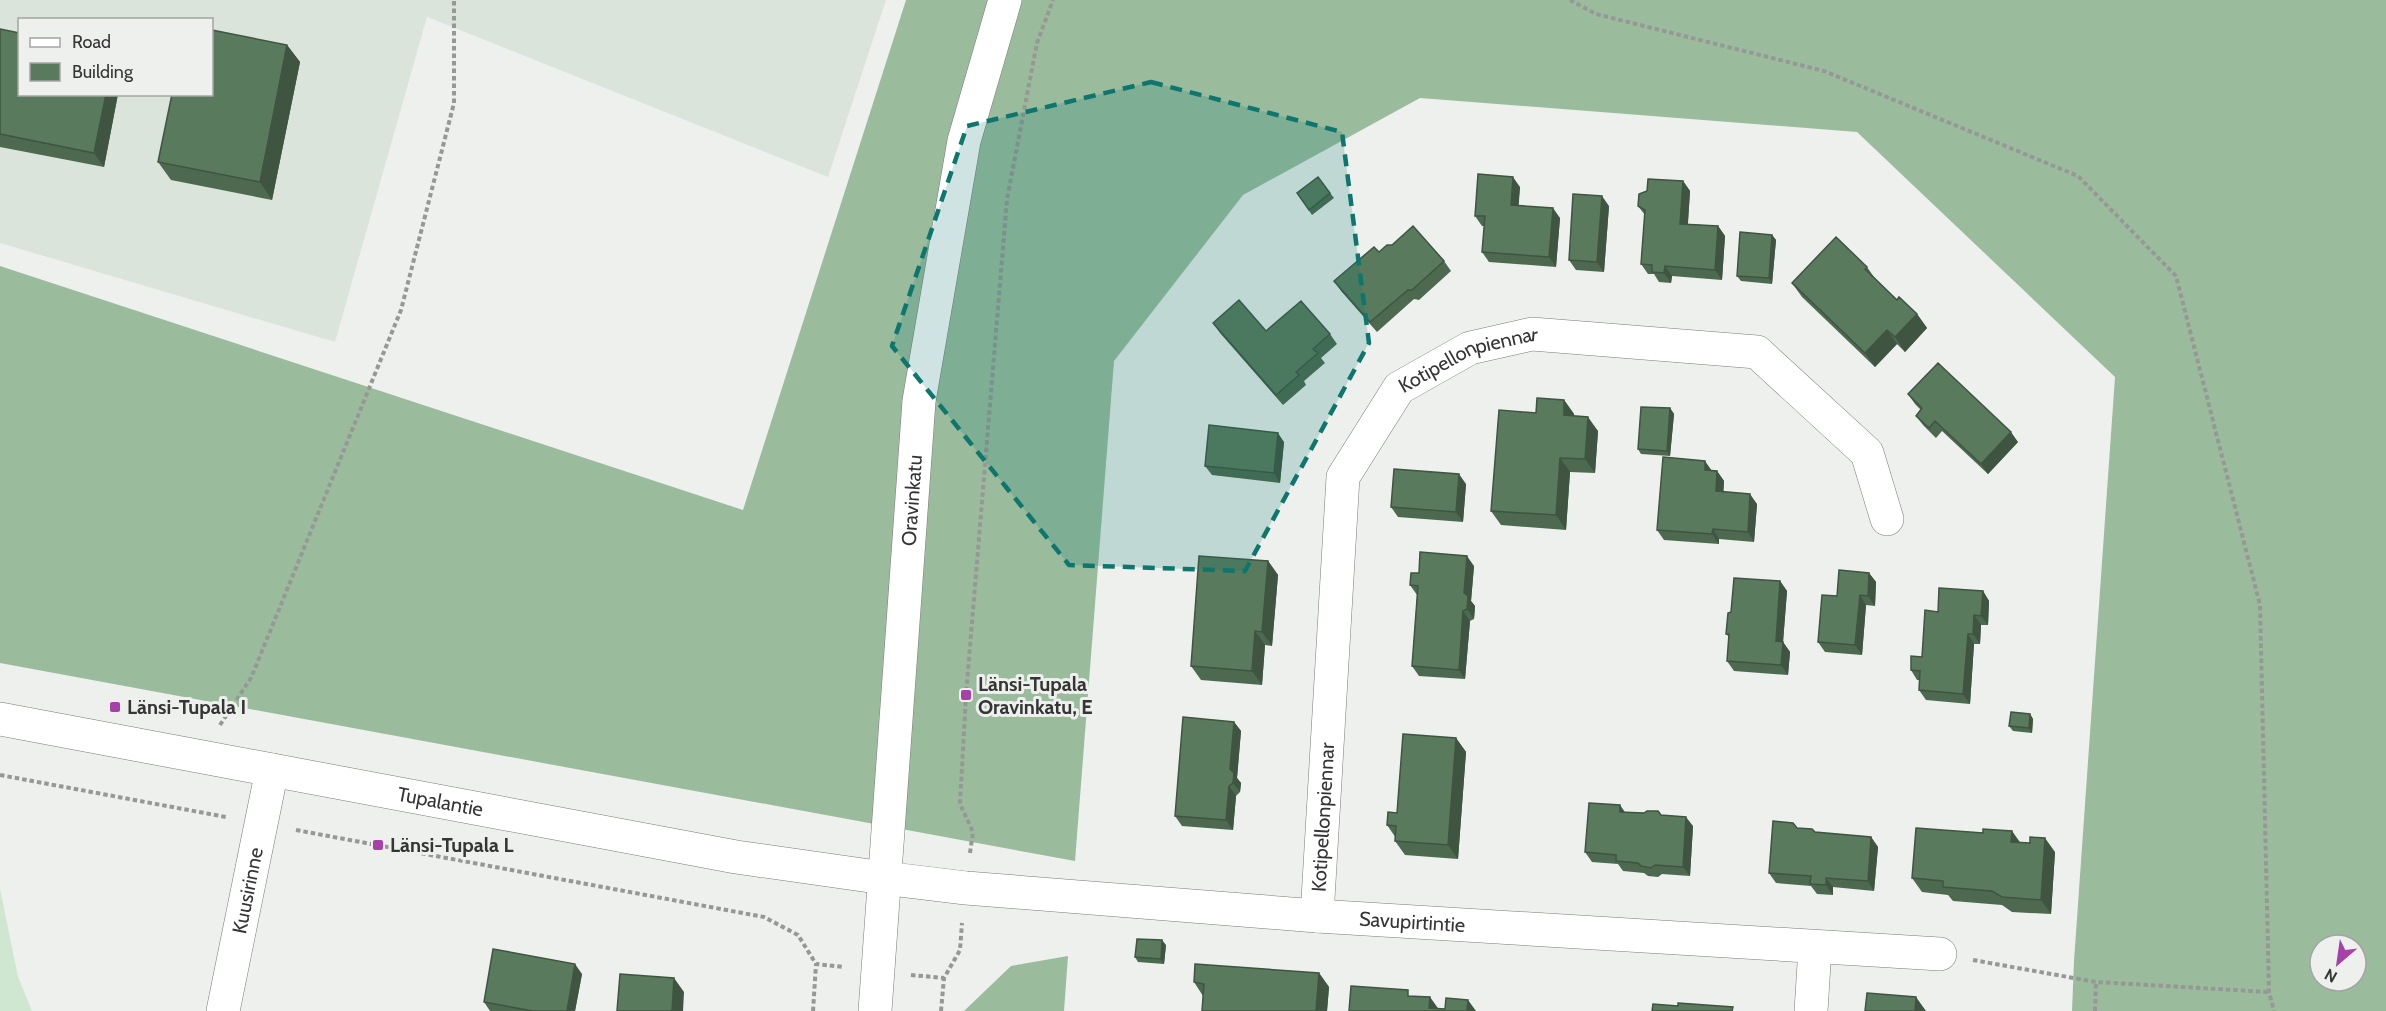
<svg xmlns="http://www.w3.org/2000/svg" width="2386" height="1011" font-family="Cabin,sans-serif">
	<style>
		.built { fill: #dbe4db; fill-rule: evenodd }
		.green { fill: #cfe6d0 }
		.forest { fill: #9abc9d; fill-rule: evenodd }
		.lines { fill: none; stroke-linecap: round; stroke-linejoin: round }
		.minor-casing { stroke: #797c79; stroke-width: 34 }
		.tertiary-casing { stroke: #797c79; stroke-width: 34 }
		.path { stroke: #969896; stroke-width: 4; stroke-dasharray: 4.5 3; stroke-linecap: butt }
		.minor { stroke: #fff; stroke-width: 33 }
		.tertiary { stroke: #fff; stroke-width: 33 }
		.wall { fill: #4d6950 }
		.shaded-wall { fill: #3f5541 }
		.building { fill: #5a7a5d; stroke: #3f5541; stroke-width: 1.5 }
		.marked { fill: #0f766e; fill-opacity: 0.2; stroke: #0f766e; stroke-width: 4.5; stroke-dasharray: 12 8; stroke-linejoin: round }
		.poi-dot { fill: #a642a7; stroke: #edf0ed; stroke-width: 2 }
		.labels { text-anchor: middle; stroke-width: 6; stroke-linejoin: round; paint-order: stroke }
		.street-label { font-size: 20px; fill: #343534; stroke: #edf0ed }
		.poi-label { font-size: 20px; font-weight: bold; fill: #343534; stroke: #edf0ed; text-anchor: start }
	</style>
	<rect width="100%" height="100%" fill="#edf0ed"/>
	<!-- built -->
	<path class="built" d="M0,0H886L828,177L427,17L335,342L0,243ZM20,20H212V94H20Z"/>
	<!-- green -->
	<path class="green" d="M0,889L18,977L32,1011H0Z"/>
	<!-- forest -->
	<path class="forest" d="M906,0H2386V1011H2072L2074,961L2115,377L1857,132L1420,98L1243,195L1114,361L1075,861L0,663V266L743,510ZM2320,945H2356V981H2320Z
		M1068,956L1064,1011H964L1011,966Z"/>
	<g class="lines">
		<defs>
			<g id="minor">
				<path id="s1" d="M884,878L966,888L1317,916L1940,954"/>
				<path id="s2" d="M1317,916L1343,477L1399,388L1470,348L1532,334L1757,352L1867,453L1887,519"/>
				<path id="s3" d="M223,1011L272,770"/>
				<path d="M1811,1011L1815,948"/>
			</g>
			<g id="tertiary">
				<path id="s4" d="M0,719L736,857L884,878"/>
				<path id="s5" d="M875,1011L919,401L964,141L1005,0"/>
			</g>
		</defs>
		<!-- minor casing -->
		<use href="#minor" class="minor-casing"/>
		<!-- tertiary casing -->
		<use href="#tertiary" class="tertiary-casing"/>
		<!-- path -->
		<path class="path" d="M1570,0L1596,14L1824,71L2078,176L2176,276L2260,605L2269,992L2274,1011
			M220,725L251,678L401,310L454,103V0
			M0,775L226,817
			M296,830L764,917L798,935L816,964L844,967
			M970,853L973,832L960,804L966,695L1007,199L1037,43L1053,0
			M1973,960L2096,982L2269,992
			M911,975L944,978
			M813,1011L816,964
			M941,1011L944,978L960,950L962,923
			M2095,1011L2096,982"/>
		<!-- minor -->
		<use href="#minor" class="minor"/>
		<!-- tertiary -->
		<use href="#tertiary" class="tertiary"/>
	</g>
	<!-- wall -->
	<path class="wall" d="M0,29L20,94H118L104,167L0,147Z
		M287,45L300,62L272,200L171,180L158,162Z
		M1318,177L1334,198L1312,215L1297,193Z
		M1683,181L1690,191L1688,224L1718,226L1725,236L1722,280L1672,276L1671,283L1659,282L1654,274H1648L1641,264L1645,215L1638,206Z
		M1520,187L1518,206L1560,218L1556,267L1489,262L1482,252L1484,226H1482L1475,216Z
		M1609,206L1604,272L1576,270L1569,260Z
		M1772,235L1776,240L1772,284L1741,281L1737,276Z
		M1379,252L1444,261L1451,271L1419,300L1414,299L1377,332L1341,291L1334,281Z
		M1867,267L1876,280L1897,300L1917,314L1927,328L1905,352L1897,344L1875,367L1802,297L1792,283Z
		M1213,323L1266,331L1330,334L1337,344L1321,358L1325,363L1304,381L1306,385L1283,405L1220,333Z
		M1908,394L2018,442L1988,474L1942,431L1936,438L1923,425L1916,416L1921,410L1915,404Z
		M1564,400L1574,414V416L1598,431L1595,473L1570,472L1566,530L1501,525L1491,511L1536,413Z
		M1670,408L1674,414L1670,456L1641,454L1638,449Z
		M1284,442L1280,483L1212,475L1205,466Z
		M1712,470L1717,471L1724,481L1723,492L1757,504L1754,542L1719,539V544L1664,540L1657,530Z
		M1466,484L1463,522L1398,517L1391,507Z
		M1268,561L1278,575L1272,646L1265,645L1262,685L1201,680L1191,666Z
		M1474,566L1471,601L1475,606L1474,619L1470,621L1465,679L1419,676L1412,666L1417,595L1410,585L1419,573Z
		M1869,573L1876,582L1875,606L1866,605L1862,655L1825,652L1818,642L1837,596Z
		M1780,581L1787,591L1783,642L1790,652L1788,675L1734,671L1727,661L1729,637L1726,634L1731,612Z
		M1983,591L1989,601L1988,625H1981L1980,644H1974L1970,704L1926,700L1919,690L1920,680H1917L1911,670L1922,657L1938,612Z
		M2030,714L2033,719L2032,733L2013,731L2009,726Z
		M1234,722L1241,731L1237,778L1241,783L1240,792L1236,796L1233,830L1182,826L1175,816Z
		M1456,738L1466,752L1458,859L1405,855L1395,841L1396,838L1387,825Z
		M1625,812L1661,815L1693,826L1690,876L1662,874L1658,877L1648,876L1644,873L1623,871L1618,864L1592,862L1585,852Z
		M1797,828L1815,832L1871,837L1878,847L1874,891L1833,887V895L1817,894L1811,886L1776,883L1769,873Z
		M2020,843L2055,852L2051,914L2012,912L2002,905L1953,901L1948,895L1922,892L1912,878Z
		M1166,945L1164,964L1138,962L1135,957Z
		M1319,973L1329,987L1327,1011H1202L1203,996L1194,982Z
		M582,974L575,1011H490L484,1002Z"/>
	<!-- shaded-wall -->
	<path class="shaded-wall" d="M287,45L300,62L272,200L260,182Z
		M106,94H118L104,167L94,153Z
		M1513,177L1520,187L1518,215L1511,205Z
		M1683,181L1690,191L1687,234L1680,224Z
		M1602,196L1609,206L1604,272L1597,262Z
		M1553,208L1560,218L1556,267L1549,257Z
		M1718,226L1725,236L1722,280L1715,270Z
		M1772,235L1776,240L1772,284L1769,278Z
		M1665,266L1672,276L1671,283L1664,273Z
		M1917,314L1927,328L1905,352L1895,337Z
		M1887,330L1897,344L1875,367L1865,353Z
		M1564,400L1574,414L1573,429L1564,415Z
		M1670,408L1674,414L1670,456L1667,451Z
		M1588,417L1598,431L1595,473L1585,459Z
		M2011,432L2018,442L1988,474L1981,464Z
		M1278,433L1284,442L1280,483L1274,473Z
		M1560,458L1570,472L1566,530L1556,515Z
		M1705,461L1712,471L1705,470Z
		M1717,471L1724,481L1723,501L1716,491Z
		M1459,474L1466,484L1463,522L1456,512Z
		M1750,494L1757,504L1754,542L1748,532Z
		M1713,529L1719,539V544L1712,534Z
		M1467,556L1474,566L1471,601L1475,606L1474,619L1467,609L1464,593Z
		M1268,561L1278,575L1272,646L1262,632Z
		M1869,573L1876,582L1875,606L1868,596Z
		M1780,581L1787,591L1783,642L1790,652L1788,675L1781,665L1776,641Z
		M1983,591L1989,601L1988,625L1981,616Z
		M1860,595L1866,605L1862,655L1855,645Z
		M1463,611L1470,621L1465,679L1459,670Z
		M1974,615L1981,625L1980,644L1973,634Z
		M1255,631L1265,645L1262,685L1252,671Z
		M1968,634L1974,644L1970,704L1963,694Z
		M2030,714L2033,719L2032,733L2029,728Z
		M1234,722L1241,731L1237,778L1241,783L1240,792L1233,783L1230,769Z
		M1456,738L1466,752L1458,859L1448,845Z
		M1229,786L1236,796L1233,830L1226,820Z
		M1620,805L1627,815L1620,812Z
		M1686,817L1693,826L1690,876L1683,867Z
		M2012,831L2022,845L2011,842Z
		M1871,837L1878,847L1874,891L1868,881Z
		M2045,838L2055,852L2051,914L2041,900Z
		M1826,878L1833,887V895L1826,885Z
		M1162,940L1166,945L1164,964L1161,959Z
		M575,964L582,974L575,1011H567Z
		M1319,973L1329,987L1327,1011H1316Z
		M674,978L684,992L683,1011H672Z
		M1430,997L1440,1011L1429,1008Z
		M1916,997L1926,1011H1915Z
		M1468,1000L1476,1011H1467Z"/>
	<!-- building -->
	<path class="building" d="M0,29L20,33V94H106L94,153L0,134Z
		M212,30L287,45L260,182L158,162L172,94H212Z
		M1478,174L1513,177L1511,205L1553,208L1549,257L1482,252L1485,216H1475Z
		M1318,177L1330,193L1309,210L1297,193Z
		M1648,179L1683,181L1680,224L1718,226L1715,270L1665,266L1664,273L1652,272V265L1641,264L1645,210L1638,206L1639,194L1647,191Z
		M1573,194L1602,196L1597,262L1569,260Z
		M1413,226L1444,261L1412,290H1408L1370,322L1334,281L1374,247L1379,252L1387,245H1392Z
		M1740,232L1772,235L1769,278L1737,276Z
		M1836,237L1867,267L1865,269L1897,300L1899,297L1917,314L1895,337L1887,330L1865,353L1792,283Z
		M1239,300L1266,331L1301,301L1330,334L1313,349L1318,353L1296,372L1299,375L1276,395L1213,323Z
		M1938,363L2011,432L1981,464L1935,421L1929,428L1916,416L1922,408L1908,394Z
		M1537,398L1564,400V415L1588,417L1585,459L1560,458L1556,515L1491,511L1499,410L1536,413Z
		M1641,407L1670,408L1667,451L1638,449Z
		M1209,425L1278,433L1274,473L1205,466Z
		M1663,457L1705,461V470L1717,471L1716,491L1750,494L1748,532L1713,529L1712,534L1657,530Z
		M1394,469L1459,474L1456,512L1391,507Z
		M1420,552L1467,556L1464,593L1468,596L1467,609L1463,611L1459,670L1412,666L1418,586L1410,585L1411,573H1419Z
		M1199,556L1268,561L1262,632L1255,631L1252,671L1191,666Z
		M1839,570L1869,573L1868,596L1860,595L1855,645L1818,642L1822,595L1837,596Z
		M1734,578L1780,581L1776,641L1783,642L1781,665L1727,661L1729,634H1726L1728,613L1731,612Z
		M1939,588L1983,591L1981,616L1974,615L1973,634H1968L1963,694L1919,690L1920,671L1911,670V656L1922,657L1925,610L1938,612Z
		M2011,712L2030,714L2029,728L2009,726Z
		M1183,717L1234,722L1230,769L1234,773L1233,783L1229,786L1226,820L1175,816Z
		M1403,734L1456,738L1448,845L1395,841L1396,826L1387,825L1388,812L1397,813Z
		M1589,803L1620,805V812L1644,813L1647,811H1658L1661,815L1686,817L1683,867L1655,865L1651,868L1641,866L1638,863L1616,861V855L1585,852Z
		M1773,821L1793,823L1797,828L1812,829L1815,832L1871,837L1868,881L1826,878V885L1810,884L1811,876L1769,873Z
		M1916,828L1983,833V829L2012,831L2011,842L2030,843V837L2045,838L2041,900L2002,897L1992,891L1943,887V881L1912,878Z
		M1137,939L1162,940L1161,959L1135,957Z
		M493,949L575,964L567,1011H533L484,1002Z
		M1195,964L1319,973L1316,1011H1202L1204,984L1194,982Z
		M620,974L674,978L672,1011H617Z
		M1351,986L1408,990V996L1430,997L1429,1008L1445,1009L1446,998L1468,1000L1467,1011H1349Z
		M1867,993L1916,997L1915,1011H1865Z
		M1678,1003L1733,1007L1732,1011H1652L1653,1004L1678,1006Z"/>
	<!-- marked area -->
	<path class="marked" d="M1151,82L1342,132L1369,343L1245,571L1069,565L892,346L967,126Z"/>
	<!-- markers -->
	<g class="poi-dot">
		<rect x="960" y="689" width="12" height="12" rx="3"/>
		<rect x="109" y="701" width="12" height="12" rx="3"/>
		<rect x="372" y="839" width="12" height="12" rx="3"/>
	</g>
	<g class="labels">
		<!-- street labels -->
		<g class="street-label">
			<text dy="7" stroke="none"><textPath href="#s2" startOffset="621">Kotipellonpiennar</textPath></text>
			<text dy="7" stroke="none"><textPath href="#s5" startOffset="512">Oravinkatu</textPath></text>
			<text dy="7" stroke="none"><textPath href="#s4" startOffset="448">Tupalantie</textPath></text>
			<text dy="7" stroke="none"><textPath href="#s2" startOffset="99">Kotipellonpiennar</textPath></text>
			<text dy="7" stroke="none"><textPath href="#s3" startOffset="123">Kuusirinne</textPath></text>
			<text dy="7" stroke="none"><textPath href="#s1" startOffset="530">Savupirtintie</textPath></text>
		</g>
		<!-- poi labels -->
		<g class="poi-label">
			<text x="978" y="691">Länsi-Tupala<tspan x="978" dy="23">Oravinkatu, E</tspan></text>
			<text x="127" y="714">Länsi-Tupala I</text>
			<text x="390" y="852">Länsi-Tupala L</text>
		</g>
	</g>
	<!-- legend -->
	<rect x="18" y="18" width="195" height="78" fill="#edf0ed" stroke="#a3a5a3" stroke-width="1.5"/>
	<rect x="30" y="38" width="30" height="9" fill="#ffffff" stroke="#a3a5a3" stroke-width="1.5"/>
	<text x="72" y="48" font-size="18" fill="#343534">Road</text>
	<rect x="30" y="63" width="30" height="18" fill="#5a7a5d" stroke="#a3a5a3" stroke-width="1.5"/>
	<text x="72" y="78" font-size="18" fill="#343534">Building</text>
	<!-- north arrow -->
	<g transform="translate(2338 963) rotate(209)"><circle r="28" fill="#edf0ed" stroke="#a3a5a3" stroke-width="1.5"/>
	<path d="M0-4.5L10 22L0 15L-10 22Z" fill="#a642a7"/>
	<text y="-9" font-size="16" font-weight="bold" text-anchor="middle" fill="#343534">N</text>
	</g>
</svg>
